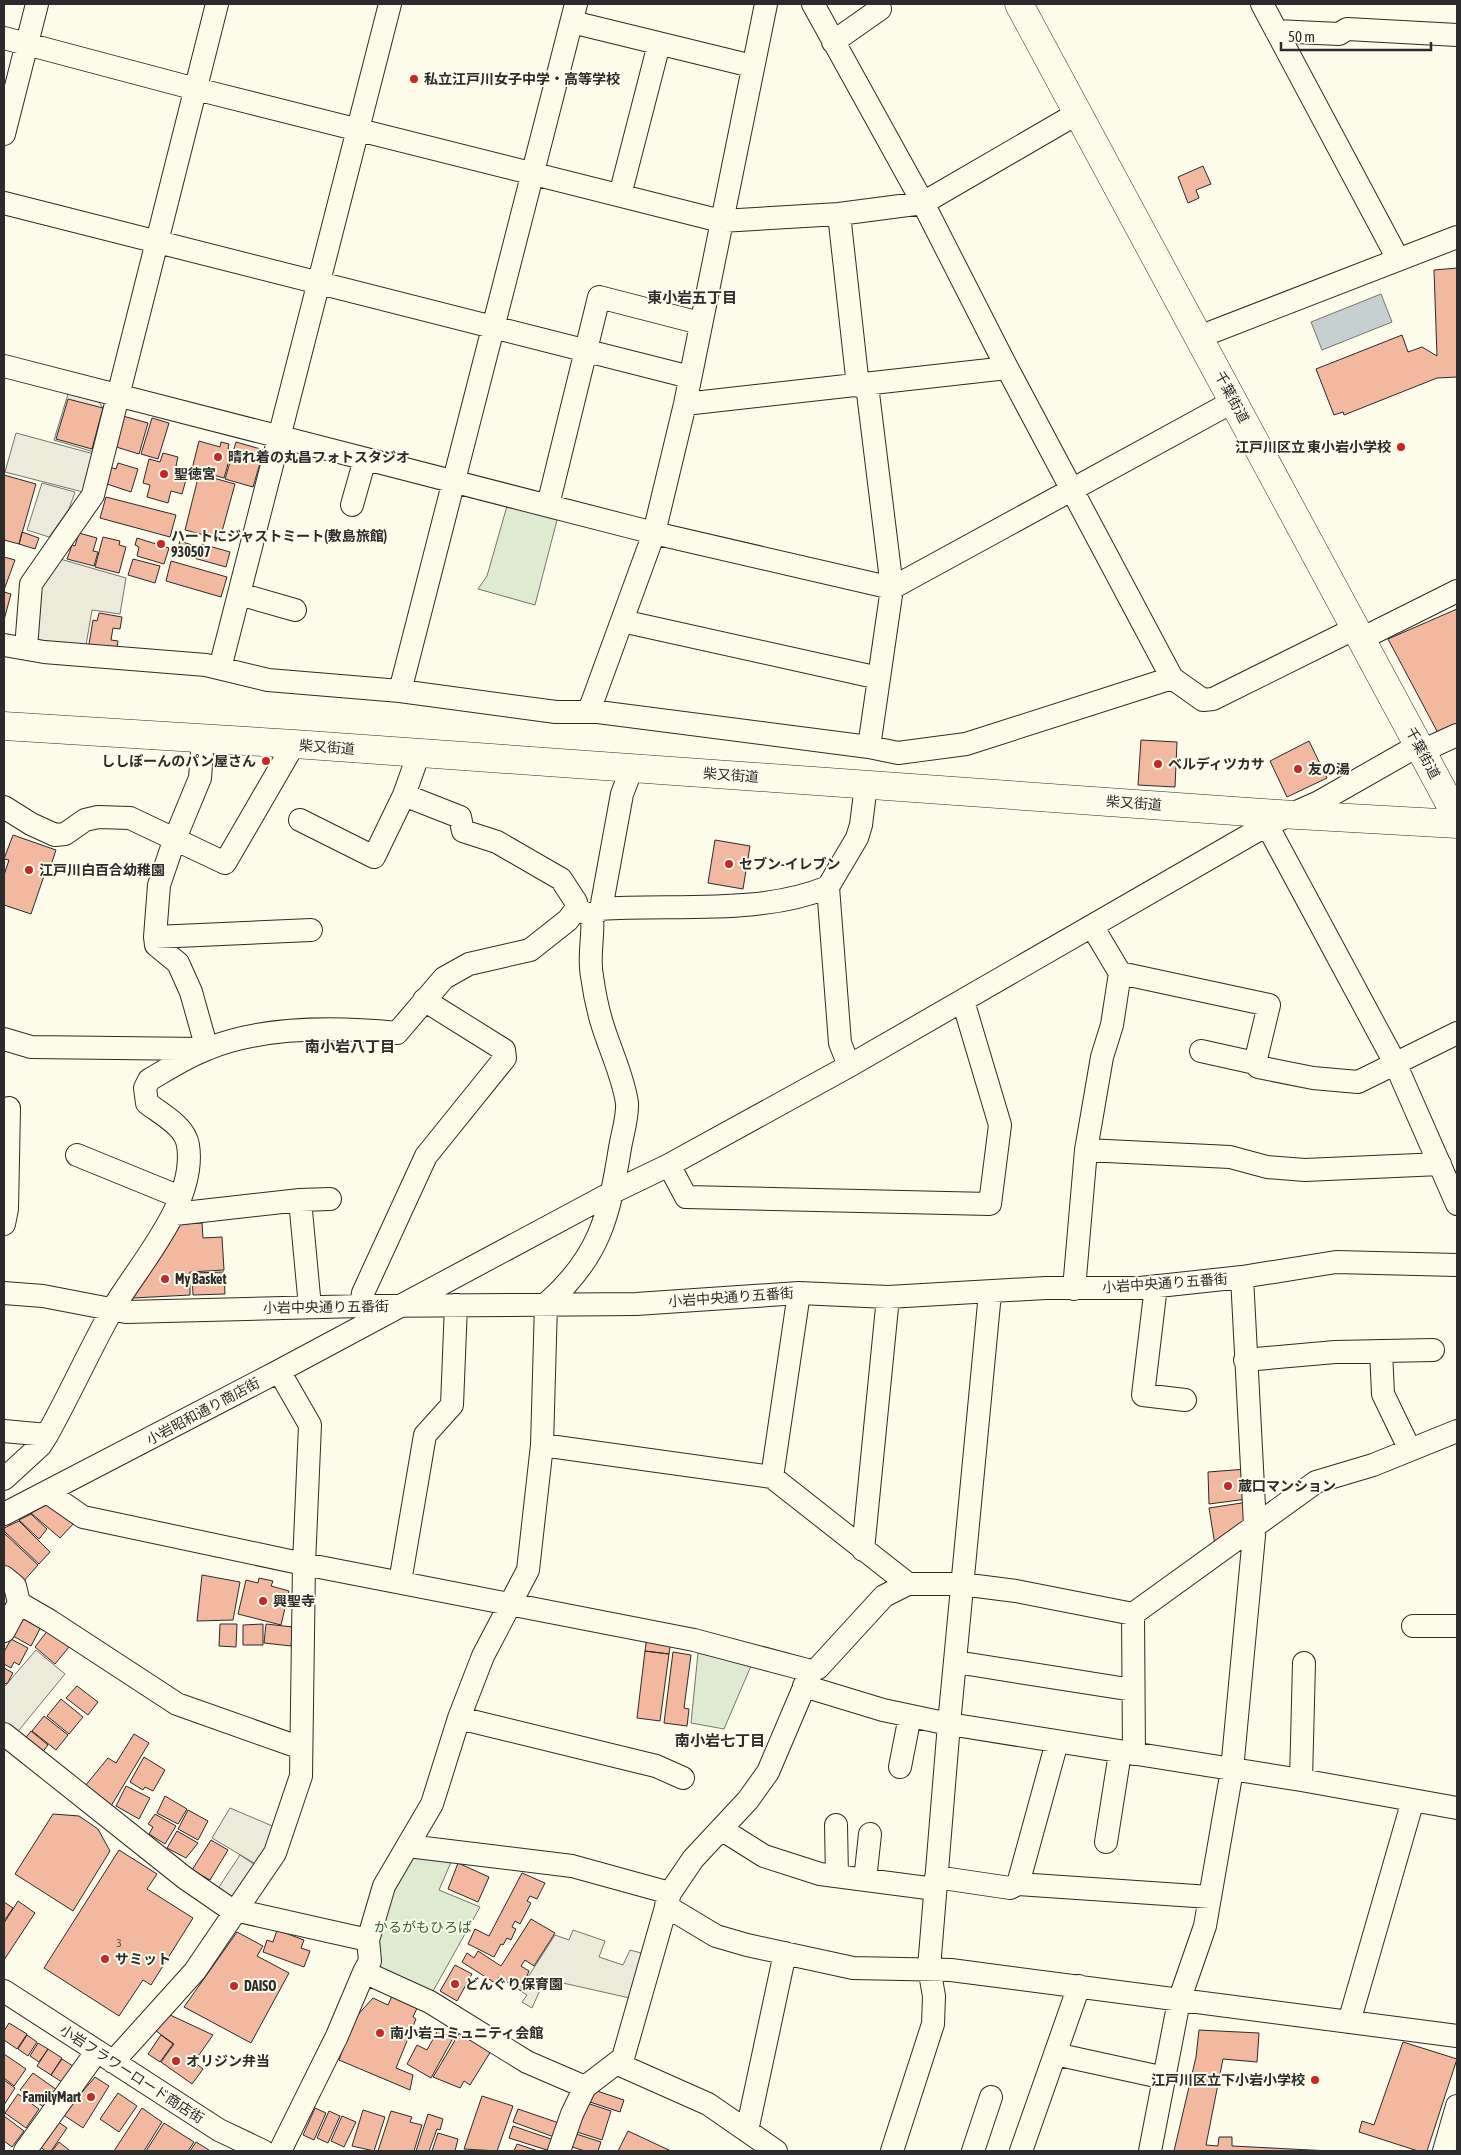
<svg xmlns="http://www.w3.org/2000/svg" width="1461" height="2155" font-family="'Asap Condensed','Noto Sans JP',sans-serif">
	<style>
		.green { fill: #deebd1; stroke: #74746e }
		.parking { fill: #eceadb; stroke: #74746e }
		.water { fill: #c7d0d0; stroke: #74746e }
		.building { fill: #f2b8a0; stroke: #2b2b2b }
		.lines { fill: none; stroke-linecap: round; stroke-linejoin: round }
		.minor-casing { stroke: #2b2b2b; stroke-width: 24 }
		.major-casing { stroke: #2b2b2b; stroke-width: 29 }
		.highway-casing { stroke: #2b2b2b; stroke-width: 29 }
		.minor { stroke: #fdfbea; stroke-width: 22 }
		.major { stroke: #fdfbea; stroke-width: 28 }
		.highway { stroke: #fdfbea; stroke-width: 28 }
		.poi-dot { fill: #c62828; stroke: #fdfbea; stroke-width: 2 }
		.labels { text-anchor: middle; stroke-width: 4; stroke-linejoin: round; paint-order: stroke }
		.number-label { font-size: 11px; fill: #5d4e48 }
		.poi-label { font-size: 14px; font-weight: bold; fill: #2b2b2b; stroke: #fdfbea; text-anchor: start }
		.street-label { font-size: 14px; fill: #2b2b2b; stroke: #fdfbea }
		.park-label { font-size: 14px; fill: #34623c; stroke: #fdfbea }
		.neighbourhood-label { font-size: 15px; font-weight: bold; fill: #2b2b2b; stroke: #fdfbea }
	</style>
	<rect width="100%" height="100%" fill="#fdfbea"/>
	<!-- green -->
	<path class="green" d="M507,506L557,520L535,605L478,589L487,576Z
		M698,1653L751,1666L724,1729L691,1723Z
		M415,1855L452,1860L439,1890L480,1907L432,1993L381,1968C366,1934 398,1883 415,1855Z"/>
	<!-- parking -->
	<path class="parking" d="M68,394L99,402L105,411L94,452L54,440Z
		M16,433L94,454L83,492L5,472Z
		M42,483L75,492L69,509L49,537L27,530Z
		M60,559L126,578L120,614L92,610L85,651L35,644L40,585Z
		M36,1650L65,1674L15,1735L4,1726V1686H5Z
		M230,1808L277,1828L259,1866L212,1838Z
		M240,1855L258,1867L236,1900L215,1893Z
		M573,1930L605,1941L599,1957L623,1965L630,1950L645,1954L634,1999L545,1979L532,2008L522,2002L527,1995L522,1992L528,1982L526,1980L555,1935L569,1940Z"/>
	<!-- water -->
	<path class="water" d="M1381,294L1392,322L1322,350L1311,322Z"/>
	<!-- building -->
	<path class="building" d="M1203,166L1211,184L1196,190L1199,198L1188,203L1178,177Z
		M1457,268V377L1437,378L1344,415L1343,412L1334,415L1316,369L1402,335L1408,352L1422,347L1437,356L1434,270Z
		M68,399L103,408L92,449L56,439Z
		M123,416L148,423L139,454L113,446Z
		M152,418L169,423L158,459L141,454Z
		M199,441L220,447L221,442L229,444L228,449L232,450L224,478L192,469Z
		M236,442L264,450L253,487L225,479Z
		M163,453L178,457L176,466L189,469L182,494L171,491L168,503L147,497L150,485L143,483L149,459L160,462Z
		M118,463L138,469L131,492L104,483L109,467L116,469Z
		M199,474L235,484L220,539L185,530Z
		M4,475L36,484L19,544L4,540Z
		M106,497L176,515L170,537L100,518Z
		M22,532L39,538L35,549L19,544Z
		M79,533L97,538L93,551L98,552L94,566L67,559L72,545L75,546Z
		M103,537L120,541L119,545L126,547L119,573L95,567Z
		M137,538L169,548L164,564L137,556L139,547L135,545Z
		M180,541L201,548L202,544L230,552L226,567L176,553Z
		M4,557L15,560L4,590Z
		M133,559L160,566L155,583L128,575Z
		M171,561L227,577L221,597L166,581Z
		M4,592L11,594L4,620Z
		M1457,609V725L1438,733L1388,639Z
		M99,613L122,617L120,629L113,628L111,640L118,641L116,654L88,650L93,620L97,621Z
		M1141,740L1177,742L1175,787L1138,785Z
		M1309,741L1327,778L1287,797L1270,761Z
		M13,835L56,850L49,871L46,870L31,914L4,905V875L9,860L4,859Z
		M715,840L750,846L743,889L708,883Z
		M202,1223L203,1238L222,1237L224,1270L190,1272V1295L133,1298L179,1224Z
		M224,1272L225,1294L193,1295L192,1273Z
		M1247,1469V1499L1209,1504L1208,1472Z
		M52,1502L75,1522L60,1538L31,1513Z
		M1248,1502L1251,1524L1215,1545L1209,1508Z
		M31,1514L47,1529L39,1539L19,1520Z
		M19,1521L50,1552L39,1564L4,1531V1528Z
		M4,1533L38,1565L22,1583L4,1566Z
		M202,1575L240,1582L233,1620L197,1621Z
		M259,1578L273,1581L271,1586L289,1591L281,1625L238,1614L246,1580L258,1583Z
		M24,1616L42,1625L31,1646L13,1636Z
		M220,1624H237L236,1647L219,1646Z
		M266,1624L293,1627L291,1646L264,1643Z
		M243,1625L263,1624V1645H243Z
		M48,1630L69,1647L55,1664L35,1647Z
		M647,1636L671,1639L669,1654L645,1651Z
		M11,1639L28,1648L19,1665L14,1662L11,1668L4,1664V1652Z
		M645,1651L669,1654L660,1721L637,1718Z
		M673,1652L691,1655L684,1708L689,1709L687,1726L664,1723Z
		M4,1668L13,1673L7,1684L4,1683Z
		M77,1686L98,1702L88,1715L66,1698Z
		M61,1699L83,1717L69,1734L47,1716Z
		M44,1716L68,1735L56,1750L32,1731Z
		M31,1731L48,1745L41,1754L24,1740Z
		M134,1734L149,1743L111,1806L85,1786L108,1758L116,1763Z
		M144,1757L165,1770L153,1791L145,1787L143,1790L130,1782Z
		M126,1786L150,1798L139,1819L116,1806Z
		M165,1796L187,1809L178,1824L157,1813Z
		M188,1810L208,1821L198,1840L178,1829Z
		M53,1814L79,1816L98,1829L110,1851L73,1911L15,1874Z
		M155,1814L176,1826L165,1844L149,1834L153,1827L148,1824Z
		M177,1831L198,1843L186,1858L167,1848Z
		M211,1840L228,1850L210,1880L192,1870Z
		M119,1850L157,1874L147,1889L193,1918L151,1985L143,1980L119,2016L44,1968Z
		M458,1863L489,1877L478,1902L448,1889Z
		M522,1873L545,1883L537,1899L530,1896L527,1901L531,1903L520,1924L515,1921L512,1927L516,1929L511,1940L507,1938L503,1945L501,1944L494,1957L468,1944L475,1929L489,1936Z
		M18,1901L35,1913L4,1960V1923Z
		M4,1902L13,1908L4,1921Z
		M531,1919L555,1933L534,1966L525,1960L521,1966L529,1971L521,1991L499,1977L495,1983L462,1962L467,1953L474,1958L478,1951L501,1966Z
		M277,1930L304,1940L301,1948L310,1951L304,1967L263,1952L267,1940L273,1942Z
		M237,1932L263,1946L257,1956L289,1973L251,2043L184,2007Z
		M455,1965L472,1974L457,2001L440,1991Z
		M392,1996L418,2006L413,2017L416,2019L396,2068L413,2075L410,2090L339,2060L354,2019L373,1998L388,2005Z
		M168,2014L213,2035L194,2062L203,2069L192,2084L161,2062L174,2044L152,2028Z
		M9,2023L27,2034L17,2049L4,2040V2031Z
		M438,2030L453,2038L431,2078L407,2064L417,2045L427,2050Z
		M1199,2030L1259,2033L1257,2062L1223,2059L1206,2145L1218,2146L1219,2137H1232V2146L1330,2151H1174L1196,2057Z
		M460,2032L491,2051L470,2085L464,2081L460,2088L433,2077Z
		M27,2035L37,2042L28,2056L18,2049Z
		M161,2035L173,2044L160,2062L148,2054Z
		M1403,2042L1457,2059L1427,2151H1418L1359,2132L1362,2121L1374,2125Z
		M38,2043L48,2049L39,2062L30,2056Z
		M48,2049L62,2058L51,2075L37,2066Z
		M4,2054L26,2069L14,2086L4,2078Z
		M62,2059L76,2068L65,2084L51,2075Z
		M33,2073L57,2090L45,2108L20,2090Z
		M95,2077L109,2086L83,2128L62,2114L74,2096L77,2098Z
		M4,2080L15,2088L4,2105Z
		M594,2090L624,2100L620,2112L590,2102Z
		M118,2093L137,2106L119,2132L100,2119Z
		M18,2094L39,2109L26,2128L5,2113Z
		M482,2096L513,2106L497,2151L464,2149Z
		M587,2103L611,2111L602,2140L577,2132Z
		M142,2108L162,2122L144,2151H114Z
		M315,2108L326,2113L314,2140L303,2135Z
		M518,2109L559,2123L554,2137L513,2122Z
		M363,2110L385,2117L374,2151L352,2146Z
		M329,2111L340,2116L328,2143L317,2138Z
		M391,2111L412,2117L410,2122L422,2125L414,2151H378Z
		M428,2114L443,2119L440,2130L437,2129L429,2151H416Z
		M4,2116L24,2131L12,2147L4,2141Z
		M342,2116L356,2122L344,2147L331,2141Z
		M54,2119L67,2128L51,2151H46L37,2145Z
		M164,2123L194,2142L188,2151H146Z
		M513,2126L554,2140L550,2151L509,2138Z
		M628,2131L671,2151H618Z
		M438,2133L458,2139L455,2151H432Z
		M573,2133L601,2142L598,2151H585L569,2146Z
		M59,2142L69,2150L68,2151H52Z
		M196,2142L209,2150L208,2151H190Z
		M517,2144L538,2151H514Z"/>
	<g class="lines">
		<defs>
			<path id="minor" d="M813,4L923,203L1004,362L1172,678
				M1262,4L1398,259
				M572,22L752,66
				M1276,31L1339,34L1347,29L1457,35
				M4,38L196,89L721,221L839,214L923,203L1078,113
				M833,42L880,9
				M4,134L37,4
				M620,195L659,44
				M4,203L690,377
				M839,214L858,386
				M1199,337L1457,237
				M4,366L654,533L892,588L1234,401
				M867,385L892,588L869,747
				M685,404L1007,368
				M352,505L365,459
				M548,505L599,297L700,323
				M239,594L295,610
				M622,621L879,678
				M1361,639L1457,591
				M4,645L44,652L206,665L268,680L400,691L556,712H598L869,747L898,753L966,744L1172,678L1203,700L1213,699L1356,628
				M26,648L31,584L93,495L217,4
				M220,668L390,4
				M400,691L576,4
				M589,711L654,533L685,404L766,4
				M203,738L200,778L174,841L159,885L155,937L156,945L178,963L191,992L207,1049
				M1422,751L1457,735
				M4,807L31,824L55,835L65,834L85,820L98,817L130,818L225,863L294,744
				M300,820L374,857L404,795
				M1267,825L1395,1063L1457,1204
				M601,909C673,904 761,915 828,887
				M592,916L601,909L622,794L632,768
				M155,937L311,930
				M1120,973L1269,1005L1255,1063
				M4,1039L31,1047L201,1049
				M1201,1051L1255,1063L1258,1067L1313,1078L1358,1082L1457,1033
				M849,1066L840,1043L828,887L857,838L861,825L866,785
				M1086,1150L1230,1157L1267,1167L1305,1170L1440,1164
				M77,1155L180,1197
				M669,1165L686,1197L990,1204L1000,1125L963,1001
				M300,1200L330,1199
				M175,1214L300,1200L310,1307
				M4,1224L7,1209L9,1108
				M1156,1286L1143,1395L1185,1400
				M1074,1289L1086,1150L1102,1057L1112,1025L1120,973L1092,926
				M4,1293L43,1296L126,1312L361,1306L636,1304L799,1293L888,1297L1045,1288H1140L1242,1277L1336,1262L1457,1265
				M361,1306L363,1293L426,1156L505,1058L504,1050L424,1000
				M1381,1351L1383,1394L1410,1450
				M1245,1360L1335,1352L1433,1350
				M4,1431L47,1435
				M542,1445L772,1477L908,1584
				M772,1477L799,1293
				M4,1479L40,1446L47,1435C70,1394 89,1351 112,1310C139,1264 197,1202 188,1145C185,1126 161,1114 147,1103L145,1088L149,1080C168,1069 186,1057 207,1049C263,1026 337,1027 397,1033L444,978L469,964L530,950L568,920L576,909V902L561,879L497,842L463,831L460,817L404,795L419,753
				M47,1492L83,1517L304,1564L694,1640L811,1671
				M4,1514L279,1371L613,1192L669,1165L849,1066L1267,825L1319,802L1419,745
				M863,1550L888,1297
				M4,1577L15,1586L19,1603L4,1631
				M400,1582L425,1435L452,1405L456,1305
				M19,1603L50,1621L177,1704L301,1748
				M1133,1614L1134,1754
				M1413,1626H1457
				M956,1662L1133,1690
				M804,1686L883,1710L949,1724L1301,1780L1457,1808
				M459,1718L656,1766L683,1778
				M4,1734L185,1878L230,1909L368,1940
				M900,1767L910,1716
				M1301,1780L1304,1663
				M836,1825L837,1876
				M721,1829L764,1856L820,1874L935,1889
				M1106,1842L1120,1753
				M408,1846L572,1866L670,1893
				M936,1877L1010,1888L1018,1884L1057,1742
				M865,1880L870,1834
				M1018,1884L1210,1897
				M666,1906L716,1936L747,1945L853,1968L951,1970L1457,2036
				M364,1972L370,1961L368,1940L384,1886L432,1804L459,1718L483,1656L528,1570L542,1445L546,1304C600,1257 609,1216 620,1148C622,1135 628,1117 627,1103C623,1075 609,1048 601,1020C597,1006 594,991 592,976C588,956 594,936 592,916L576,909
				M4,1991L219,2130L263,2151
				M1349,2022L1413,1800
				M1055,2054L1165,2078
				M113,2062L195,1971L275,1853L301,1776L304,1564L310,1425L279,1371
				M618,2064L708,2104L776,2151
				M747,2131L785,1953
				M25,2151L97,2051
				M280,2151L337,2036L364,1972L430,2002L527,2062L585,2087
				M559,2151L572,2114L585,2087L623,2058L670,1893L693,1859L748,1800L768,1772L811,1671L818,1668L884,1596L908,1584H961L1016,1591L1133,1614L1316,1482L1373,1465L1457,1431
				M892,2151L933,2024L934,1996L929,1968L949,1724L990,1293
				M973,2151L991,2097
				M1021,2151L1079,1986
				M1150,2151L1179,2001L1205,1926L1232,1770L1255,1525L1242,1277
				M1444,2151L1457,2106"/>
			<path id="major" d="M4,726L294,744L1263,813L1457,824"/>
			<path id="highway" d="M1019,4L1457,817"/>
		</defs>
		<!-- minor casing -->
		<use href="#minor" class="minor-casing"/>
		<!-- major casing -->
		<use href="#major" class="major-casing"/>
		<!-- highway casing -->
		<use href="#highway" class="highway-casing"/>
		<!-- minor -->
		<use href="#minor" class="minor"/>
		<!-- major -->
		<use href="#major" class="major"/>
		<!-- highway -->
		<use href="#highway" class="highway"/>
	</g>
	<!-- markers -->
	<g class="poi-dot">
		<circle cx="414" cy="79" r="5"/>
		<circle cx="1401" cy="447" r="5"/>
		<circle cx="218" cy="457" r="5"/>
		<circle cx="164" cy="474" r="5"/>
		<circle cx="161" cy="544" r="5"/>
		<circle cx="266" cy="761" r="5"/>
		<circle cx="1158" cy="764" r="5"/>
		<circle cx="1298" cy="769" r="5"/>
		<circle cx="729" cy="864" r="5"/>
		<circle cx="29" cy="870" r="5"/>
		<circle cx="165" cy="1279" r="5"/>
		<circle cx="1228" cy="1486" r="5"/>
		<circle cx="263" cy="1601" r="5"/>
		<circle cx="105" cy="1959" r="5"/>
		<circle cx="455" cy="1984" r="5"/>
		<circle cx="234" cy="1986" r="5"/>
		<circle cx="380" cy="2033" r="5"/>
		<circle cx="176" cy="2061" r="5"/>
		<circle cx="1315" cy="2080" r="5"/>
		<circle cx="91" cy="2097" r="5"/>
	</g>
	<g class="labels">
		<!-- number labels -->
		<g class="number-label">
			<text x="119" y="1947">3</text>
		</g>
		<!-- poi labels -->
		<g class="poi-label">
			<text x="424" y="84">私立江戸川女子中学・高等学校</text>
			<text x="1391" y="452" text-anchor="end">江戸川区立 東小岩小学校</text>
			<text x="228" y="462">晴れ着の丸昌フォトスタジオ</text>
			<text x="174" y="479">聖徳宮</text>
			<text x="171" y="541">ハートにジャストミート(敷島旅館)<tspan x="171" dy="16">930507</tspan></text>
			<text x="256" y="766" text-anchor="end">ししぼーんのパン屋さん</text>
			<text x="1168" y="769">ベルディツカサ</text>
			<text x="1308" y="774">友の湯</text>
			<text x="739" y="869">セブン-イレブン</text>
			<text x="39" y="875">江戸川白百合幼稚園</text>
			<text x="175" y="1284">My Basket</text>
			<text x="1238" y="1491">蔵口マンション</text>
			<text x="273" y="1606">興聖寺</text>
			<text x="115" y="1964">サミット</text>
			<text x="465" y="1989">どんぐり保育園</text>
			<text x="244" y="1991">DAISO</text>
			<text x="390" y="2038">南小岩コミュニティ会館</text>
			<text x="186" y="2066">オリジン弁当</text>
			<text x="1305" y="2085" text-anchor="end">江戸川区立下小岩小学校</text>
			<text x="81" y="2102" text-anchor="end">FamilyMart</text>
		</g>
		<!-- street labels -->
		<g class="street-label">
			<text transform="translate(1232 397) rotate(62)" y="5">千葉街道</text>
			<text transform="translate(327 747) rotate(4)" y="5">柴又街道</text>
			<text transform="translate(1423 753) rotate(62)" y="5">千葉街道</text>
			<text transform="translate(731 775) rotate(4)" y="5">柴又街道</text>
			<text transform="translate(1134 803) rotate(4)" y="5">柴又街道</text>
			<text transform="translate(1165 1283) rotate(-4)" y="5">小岩中央通り五番街</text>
			<text transform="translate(731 1297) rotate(-4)" y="5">小岩中央通り五番街</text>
			<text transform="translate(326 1307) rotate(-1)" y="5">小岩中央通り五番街</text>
			<text transform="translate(203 1411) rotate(-28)" y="5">小岩昭和通り商店街</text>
			<text transform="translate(132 2074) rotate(33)" y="5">小岩フラワーロード商店街</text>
		</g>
		<!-- park labels -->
		<g class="park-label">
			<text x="423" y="1932">かるがもひろば</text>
		</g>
		<!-- neighbourhood labels -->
		<g class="neighbourhood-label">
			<text x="692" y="303">東小岩五丁目</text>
			<text x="350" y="1052">南小岩八丁目</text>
			<text x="720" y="1746">南小岩七丁目</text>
		</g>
	</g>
	<!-- border -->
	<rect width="1461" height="2155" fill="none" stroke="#2b2b2b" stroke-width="10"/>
	<!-- scale -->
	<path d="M1281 42v8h150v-8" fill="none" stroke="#2b2b2b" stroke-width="2.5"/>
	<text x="1288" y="42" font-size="15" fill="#2b2b2b" stroke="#fdfbea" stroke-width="4" paint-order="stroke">50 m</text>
</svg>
